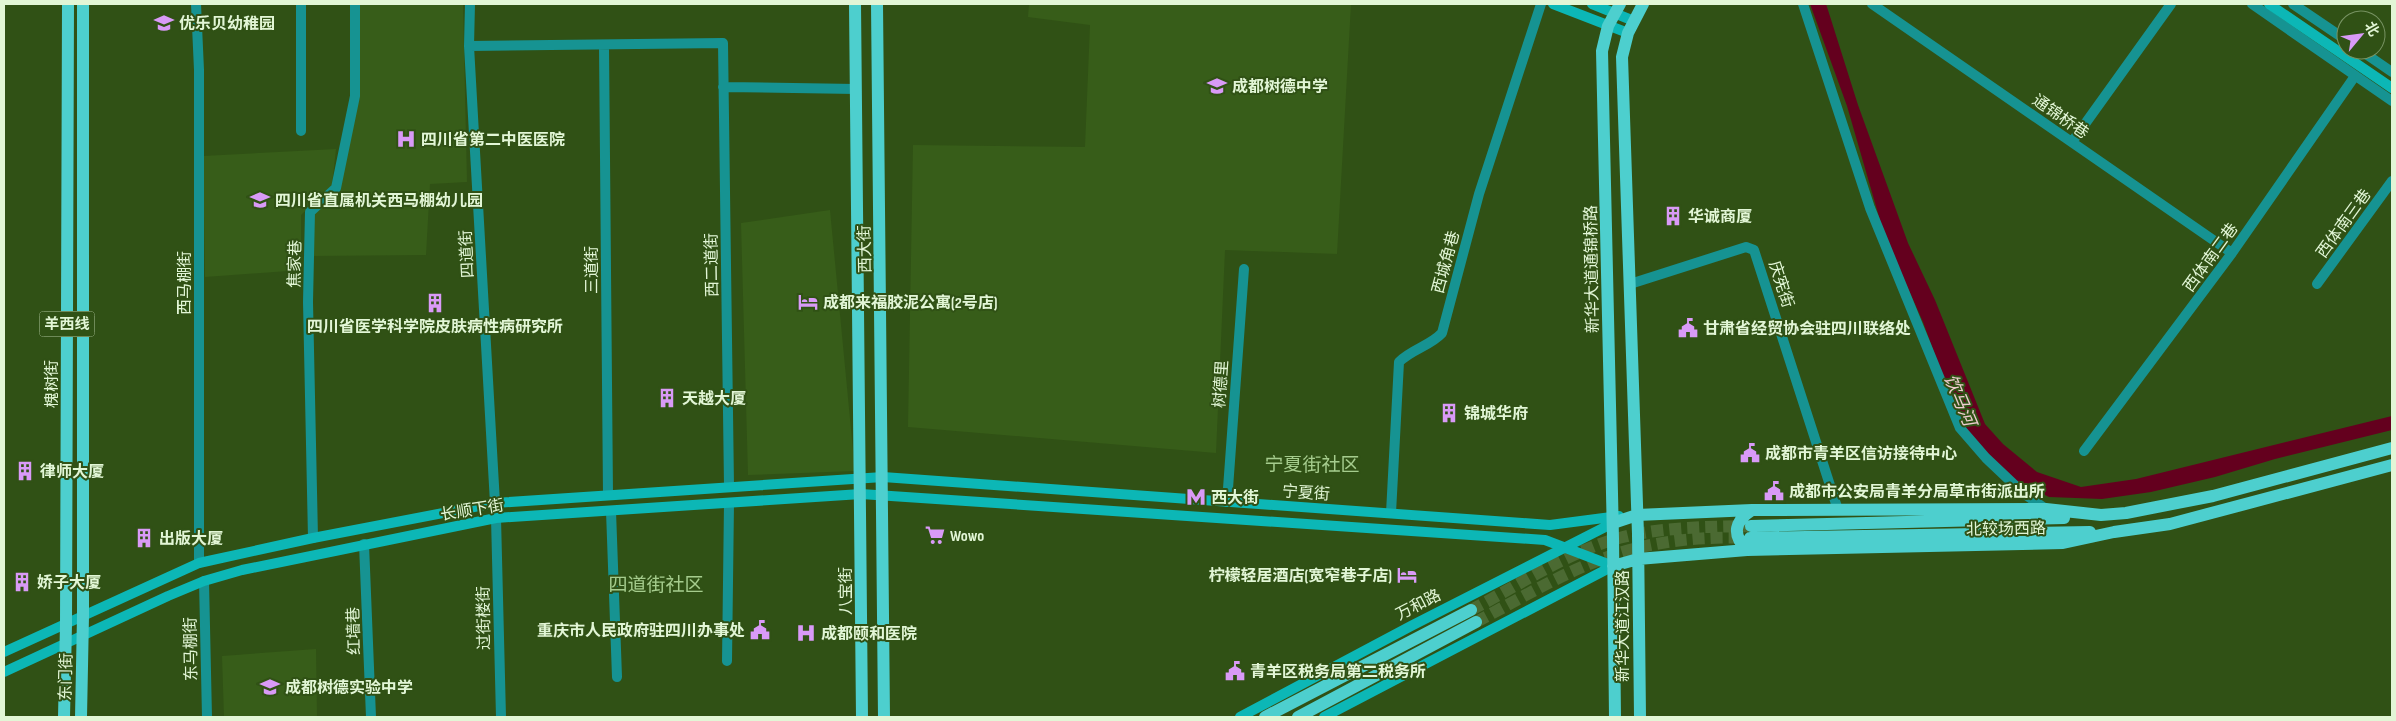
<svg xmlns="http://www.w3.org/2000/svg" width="2396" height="721" font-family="'Sofia Sans Condensed','Noto Sans SC',sans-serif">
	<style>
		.built { fill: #375d19 }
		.water { fill: #64001e }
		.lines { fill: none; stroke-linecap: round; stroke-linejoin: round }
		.primary-tunnel { stroke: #4b6a32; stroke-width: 12; stroke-dasharray: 12 6; stroke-linecap: butt }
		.street { stroke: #169392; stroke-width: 10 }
		.secondary { stroke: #0cb7b6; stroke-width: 10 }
		.primary { stroke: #4dcfce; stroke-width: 12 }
		.labels { text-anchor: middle; stroke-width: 4; stroke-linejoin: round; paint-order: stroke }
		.shield { fill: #305115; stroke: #adc49c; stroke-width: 1 }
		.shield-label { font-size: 15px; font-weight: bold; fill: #e2f6d6 }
		.poi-label { font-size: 16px; font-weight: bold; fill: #e2f6d6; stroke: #305115; text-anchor: start }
		.street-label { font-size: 16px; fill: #e2f6d6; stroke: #305115 }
		.water-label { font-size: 18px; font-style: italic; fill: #edccce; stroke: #305115 }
		.quarter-label { font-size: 19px; fill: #a5cc8d; stroke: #305115 }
	</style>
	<rect width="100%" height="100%" fill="#305115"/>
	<!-- built -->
	<path class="built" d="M355,4H463L467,182L430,184L426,255L309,256L310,212L336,188L355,96Z
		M1029,4H1351L1337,254L1225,250L1216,453L908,427L913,145L1085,147L1090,25L1028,17Z
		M336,149L332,185L301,215V270L205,277L203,156Z
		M830,210L855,471L748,475L741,223Z
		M316,649L317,717H224L222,656Z"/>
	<!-- water -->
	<path class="water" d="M1810,4H1826L1828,10L1858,105L1895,207L1908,243L1935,300L1985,424L2003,444L2037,472L2081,487L2136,479L2392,416V430L2275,459L2215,477L2151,492L2102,499L2049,497L2015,480L1981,450L1960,423L1923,322L1884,234L1847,106Z"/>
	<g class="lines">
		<!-- primary-tunnel -->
		<path class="primary-tunnel" d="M1471,610C1519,585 1571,550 1623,537C1664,527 1706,527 1748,526
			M1476,622C1518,600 1560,574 1605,558C1650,541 1701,536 1748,538"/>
		<!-- street -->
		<path class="street" d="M196,4L199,70V563
			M470,4L469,46L495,503
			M1803,4L1870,208L1960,428L1986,458L2023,493L2046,509
			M1872,4L2232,253
			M2252,4L2392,101
			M2293,4L2346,40
			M604,45L608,495
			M469,46L723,43L729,486
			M2360,50L2392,72
			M723,87L856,89
			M301,131V4
			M2072,142L2171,4
			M1630,284L1746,247L1754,250L1838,510
			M2317,284L2392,181
			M2084,451L2232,253L2355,76
			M1227,502L1244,269
			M611,511L617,677
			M1391,513L1399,362C1412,349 1430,346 1442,333L1479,194L1541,4
			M496,518L501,717
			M313,538L308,302L310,212L336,188L355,96V4
			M364,544L371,717
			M204,581L207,717
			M727,661L729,503"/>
		<!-- secondary -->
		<path class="secondary" d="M1553,4L1628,33
			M1592,4L1634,21
			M2269,4L2392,88
			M4,652L199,563L313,538L495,503L883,477L1550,525L1619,516
			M4,672L168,596L204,581L242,570L496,518L861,494L1545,540L1613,566
			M1240,717L1411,626L1613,523
			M1324,717L1613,566"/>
		<!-- primary -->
		<path class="primary" d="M855,4L862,717
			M877,4L884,717
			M1613,523L1637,515L1752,510L2046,509L2101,515L2126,513L2213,496L2392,448
			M1751,526L2064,518
			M1750,538L2090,532
			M1747,550C1731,534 1735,521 1752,510
			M1613,566L1638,559L1747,550L2063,543L2114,532L2170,524L2392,465
			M64,717L66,624L68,4
			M81,717L83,616V4
			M1265,717L1471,610
			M1298,717L1476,622
			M1615,717L1613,538L1602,51L1608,26L1620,4
			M1640,717L1638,534L1622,57L1628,33L1643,4"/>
	</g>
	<!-- icons -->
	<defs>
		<symbol id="school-bare" viewBox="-9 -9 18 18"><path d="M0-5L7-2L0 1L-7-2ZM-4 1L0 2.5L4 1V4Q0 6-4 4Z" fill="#d99af7" stroke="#305115" stroke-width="2.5" paint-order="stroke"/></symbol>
		<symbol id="hospital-bare" viewBox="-9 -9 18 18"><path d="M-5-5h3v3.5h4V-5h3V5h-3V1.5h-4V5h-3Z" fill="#d99af7" stroke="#305115" stroke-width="2.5" paint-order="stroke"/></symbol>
		<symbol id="building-bare" viewBox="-9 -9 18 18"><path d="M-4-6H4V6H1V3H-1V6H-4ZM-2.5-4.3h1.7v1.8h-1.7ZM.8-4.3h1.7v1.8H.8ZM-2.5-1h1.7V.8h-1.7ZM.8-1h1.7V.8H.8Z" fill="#d99af7" stroke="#305115" stroke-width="2.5" paint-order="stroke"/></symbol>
		<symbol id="hotel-bare" viewBox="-9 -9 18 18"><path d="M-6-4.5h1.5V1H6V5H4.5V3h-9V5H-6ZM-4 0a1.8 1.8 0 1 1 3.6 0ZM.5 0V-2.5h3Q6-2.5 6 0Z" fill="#d99af7" stroke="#305115" stroke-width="2.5" paint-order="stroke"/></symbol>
		<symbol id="civic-bare" viewBox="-9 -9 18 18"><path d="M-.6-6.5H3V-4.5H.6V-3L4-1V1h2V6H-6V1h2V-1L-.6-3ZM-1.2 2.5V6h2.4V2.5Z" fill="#d99af7" stroke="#305115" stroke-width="2.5" paint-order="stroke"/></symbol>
		<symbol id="metro-bare" viewBox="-9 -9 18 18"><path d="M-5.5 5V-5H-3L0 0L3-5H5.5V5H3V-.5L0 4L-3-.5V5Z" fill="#d99af7" stroke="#305115" stroke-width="2.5" paint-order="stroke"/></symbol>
		<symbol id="supermarket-bare" viewBox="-9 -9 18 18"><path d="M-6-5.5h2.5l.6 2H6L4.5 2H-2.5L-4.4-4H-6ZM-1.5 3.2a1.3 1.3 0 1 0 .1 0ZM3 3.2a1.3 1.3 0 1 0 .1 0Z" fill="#d99af7" stroke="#305115" stroke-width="2.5" paint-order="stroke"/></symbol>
	</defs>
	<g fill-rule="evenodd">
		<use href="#school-bare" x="150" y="9" width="28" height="28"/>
		<use href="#school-bare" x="1203" y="72" width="28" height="28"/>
		<use href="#hospital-bare" x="392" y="125" width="28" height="28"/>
		<use href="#school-bare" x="246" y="186" width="28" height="28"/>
		<use href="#building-bare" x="1659" y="202" width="28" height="28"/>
		<use href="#hotel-bare" x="794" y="288" width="28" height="28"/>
		<use href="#building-bare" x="421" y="289" width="28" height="28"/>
		<use href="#civic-bare" x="1674" y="314" width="28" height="28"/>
		<use href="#building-bare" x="653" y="384" width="28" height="28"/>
		<use href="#building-bare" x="1435" y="399" width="28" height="28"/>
		<use href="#civic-bare" x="1736" y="439" width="28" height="28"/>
		<use href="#building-bare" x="11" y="457" width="28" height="28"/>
		<use href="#civic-bare" x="1760" y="477" width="28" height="28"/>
		<use href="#metro-bare" x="1182" y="483" width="28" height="28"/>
		<use href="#supermarket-bare" x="921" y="521" width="28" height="28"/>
		<use href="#building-bare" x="130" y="524" width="28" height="28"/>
		<use href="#hotel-bare" x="1393" y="561" width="28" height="28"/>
		<use href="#building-bare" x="8" y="568" width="28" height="28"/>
		<use href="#civic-bare" x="746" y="616" width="28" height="28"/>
		<use href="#hospital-bare" x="792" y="619" width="28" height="28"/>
		<use href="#civic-bare" x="1221" y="657" width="28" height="28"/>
		<use href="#school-bare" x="256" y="673" width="28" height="28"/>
	</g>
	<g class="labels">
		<!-- shield labels -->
		<rect class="shield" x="39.5" y="311.5" width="55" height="25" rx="4"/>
		<g class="shield-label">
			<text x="67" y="329">羊西线</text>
		</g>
		<!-- poi labels -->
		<g class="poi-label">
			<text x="179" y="29">优乐贝幼稚园</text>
			<text x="1232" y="92">成都树德中学</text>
			<text x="421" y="145">四川省第二中医医院</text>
			<text x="275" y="206">四川省直属机关西马棚幼儿园</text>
			<text x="1688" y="222">华诚商厦</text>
			<text x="823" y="308">成都来福胶泥公寓(2号店)</text>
			<text x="435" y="332" text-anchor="middle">四川省医学科学院皮肤病性病研究所</text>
			<text x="1703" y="334">甘肃省经贸协会驻四川联络处</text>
			<text x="682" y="404">天越大厦</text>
			<text x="1464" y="419">锦城华府</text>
			<text x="1765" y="459">成都市青羊区信访接待中心</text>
			<text x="40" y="477">律师大厦</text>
			<text x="1789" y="497">成都市公安局青羊分局草市街派出所</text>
			<text x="1211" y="503">西大街</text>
			<text x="950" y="541">Wowo</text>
			<text x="159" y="544">出版大厦</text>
			<text x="1392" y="581" text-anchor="end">柠檬轻居酒店(宽窄巷子店)</text>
			<text x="37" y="588">娇子大厦</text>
			<text x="745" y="636" text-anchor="end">重庆市人民政府驻四川办事处</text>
			<text x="821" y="639">成都颐和医院</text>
			<text x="1250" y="677">青羊区税务局第二税务所</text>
			<text x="285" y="693">成都树德实验中学</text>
		</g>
		<!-- street labels -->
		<g class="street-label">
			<text transform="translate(2061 116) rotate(35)" y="6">通锦桥巷</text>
			<text transform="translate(2343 223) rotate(-54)" y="6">西体南三巷</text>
			<text transform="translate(864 249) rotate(-91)" y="6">西大街</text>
			<text transform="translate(466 254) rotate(-93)" y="6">四道街</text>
			<text transform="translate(2210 257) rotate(-54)" y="6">西体南二巷</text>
			<text transform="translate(1445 262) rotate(-75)" y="6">西城角巷</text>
			<text transform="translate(294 264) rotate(-89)" y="6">焦家巷</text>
			<text transform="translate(711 265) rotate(-91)" y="6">西二道街</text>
			<text transform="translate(1591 269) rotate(-91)" y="6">新华大道通锦桥路</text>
			<text transform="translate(591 270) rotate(-90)" y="6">三道街</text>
			<text transform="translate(184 283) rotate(-90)" y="6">西马棚街</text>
			<text transform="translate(1782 284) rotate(72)" y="6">庆宪街</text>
			<text transform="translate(51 384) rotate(-90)" y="6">槐树街</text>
			<text transform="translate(1220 384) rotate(-86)" y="6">树德里</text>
			<text transform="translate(1306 492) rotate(4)" y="6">宁夏街</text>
			<text transform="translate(472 509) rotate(-9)" y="6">长顺下街</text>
			<text transform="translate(2006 528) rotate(-1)" y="6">北较场西路</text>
			<text transform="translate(845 591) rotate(-90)" y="6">八宝街</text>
			<text transform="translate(1418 604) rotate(-27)" y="6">万和路</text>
			<text transform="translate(483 618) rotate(-91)" y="6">过街楼街</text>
			<text transform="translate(1622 626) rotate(-90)" y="6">新华大道江汉路</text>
			<text transform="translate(353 631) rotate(-92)" y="6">红墙巷</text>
			<text transform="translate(190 649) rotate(-91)" y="6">东马棚街</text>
			<text transform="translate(65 677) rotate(-89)" y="6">东门街</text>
		</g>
		<!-- water labels -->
		<g class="water-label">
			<text transform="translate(1960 400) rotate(67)" y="6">饮马河</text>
		</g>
		<!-- quarter labels -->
		<g class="quarter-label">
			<text x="1312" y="471">宁夏街社区</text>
			<text x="656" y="591">四道街社区</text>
		</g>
	</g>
	<!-- border -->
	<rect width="2396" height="721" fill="none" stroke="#e2f6d6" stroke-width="10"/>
	<!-- north arrow -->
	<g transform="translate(2361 35) rotate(61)"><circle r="24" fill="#305115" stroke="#779362"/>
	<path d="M0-4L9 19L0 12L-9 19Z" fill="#d99af7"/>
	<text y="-8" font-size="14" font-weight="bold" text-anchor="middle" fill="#e2f6d6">北</text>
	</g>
</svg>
